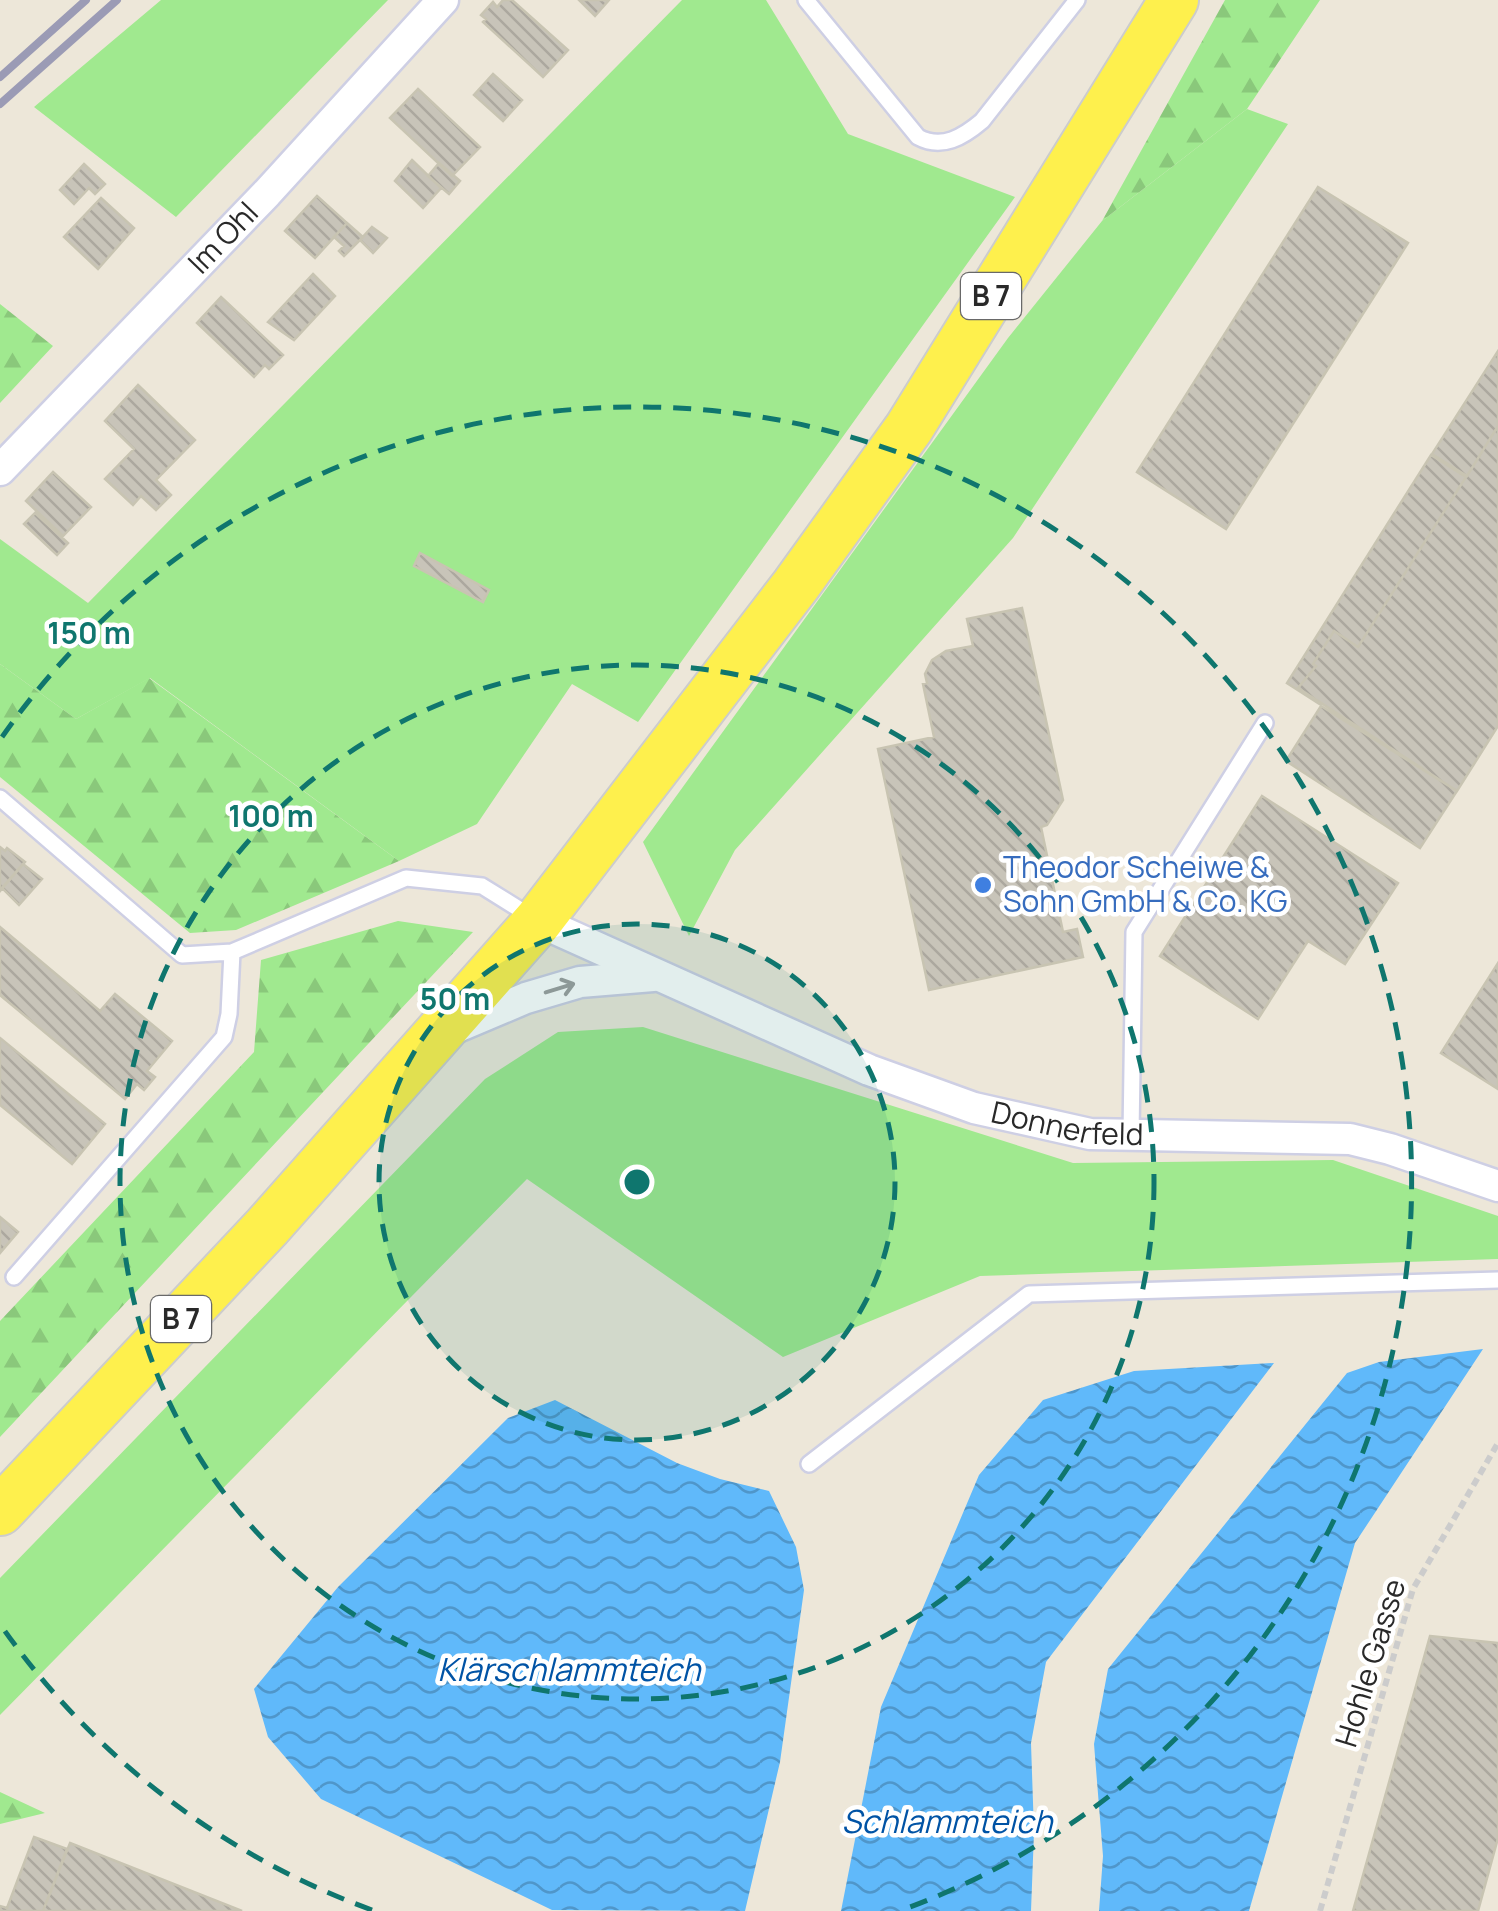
<svg xmlns="http://www.w3.org/2000/svg" width="1498" height="1911" font-family="Manrope,sans-serif">
	<style>
		.grass { fill: #a0e98f }
		.forest { fill: url(#forest-firs) }
		.water { fill: url(#water-waves) }
		.building { fill: url(#building-back-hatch); stroke: #c8c4b2; stroke-width: 2.5 }
		.lines { fill: none; stroke-linecap: round; stroke-linejoin: round }
		.lane-casing { stroke: #cecfe4; stroke-width: 20 }
		.street-casing { stroke: #cecfe4; stroke-width: 35 }
		.primary-casing { stroke: #ccc; stroke-width: 52 }
		.path { stroke: #ccc; stroke-width: 6; stroke-dasharray: 8 5; stroke-linecap: butt }
		.lane { stroke: #fff; stroke-width: 15 }
		.street { stroke: #fff; stroke-width: 30 }
		.primary { stroke: #fef04d; stroke-width: 48 }
		.rail { stroke: #9b9bb5; stroke-width: 8 }
		.oneway { stroke: #9f9f9f }
		.ring { fill: none; stroke: #0f766e; stroke-width: 5; stroke-dasharray: 18 12 }
		.shop-dot { fill: #3f7fe0; stroke: #fff; stroke-width: 4 }
		.labels { text-anchor: middle; stroke-width: 9; stroke-linejoin: round; paint-order: stroke }
		.shield { fill: #fff; stroke: #696969; stroke-width: 2.5 }
		.shield-label { font-size: 28px; font-weight: bold; fill: #292929 }
		.street-label { font-size: 30px; fill: #292929; stroke: #fff }
		.shop-label { font-size: 30px; fill: #366cbe; stroke: #fff; text-anchor: start }
		.water-label { font-size: 32px; font-style: italic; fill: #0053a5; stroke: #fff }
		.centre { fill: #0f766e; stroke: #fff; stroke-width: 5 }
		.ring-label { font-size: 30px; text-anchor: middle; font-weight: bold; fill: #0f766e; stroke: #fff; stroke-width: 9; stroke-linejoin: round; paint-order: stroke }
	</style>
	<defs>
		<pattern id="forest-firs" width="22" height="20" patternUnits="userSpaceOnUse" patternTransform="scale(2.5)"><rect width="22" height="20" fill="#a0e98f"/><path d="M5 1l3.5 6h-7zM16 11l3.5 6h-7z" fill="#8ac87b"/></pattern>
		<pattern id="water-waves" width="16" height="10" patternUnits="userSpaceOnUse" patternTransform="scale(2.5)"><rect width="16" height="10" fill="#60b9fa"/><path d="M0 5q4-4 8 0t8 0" fill="none" stroke="#4f96ca"/></pattern>
		<pattern id="building-back-hatch" width="6" height="6" patternUnits="userSpaceOnUse" patternTransform="scale(2.5)"><rect width="6" height="6" fill="#c8c4b9"/><path d="M-1 5l2 2M0 0l6 6M5-1l2 2" fill="none" stroke="#aca89f"/></pattern>
	</defs>
	<rect width="100%" height="100%" fill="#ede7d9"/>
	<!-- grass -->
	<path class="grass" d="M161,0H388L176,217L34,107Z
		M682,0H766L848,134L1015,197L638,722L572,684L477,824L399,861L150,678L76,719L0,664V539L88,603Z
		M1247,109L1288,124L1013,538L735,850L689,936L643,842L1008,338L1102,221Z
		M643,1027L1073,1163L1333,1160L1498,1216V1259L980,1276L783,1357L527,1179L0,1715V1578L485,1079L558,1032Z"/>
	<!-- forest -->
	<path class="forest" d="M1225,0H1320L1247,109L1102,221Z
		M0,304L53,346L0,403Z
		M0,664L76,719L149,678L399,861L236,930L190,933L0,777Z
		M398,921L473,932L0,1437V1321L254,1052L261,960Z
		M0,1792L45,1813L0,1824Z"/>
	<!-- water -->
	<path class="water" d="M1483,1349L1355,1543L1249,1911H1099L1103,1856L1094,1744L1108,1669L1347,1373L1379,1362Z
		M1274,1363L1046,1662L1031,1743L1034,1832L1031,1911H841L881,1707L979,1475L1043,1400L1134,1371Z
		M555,1400L677,1463L720,1479L769,1491L796,1547L804,1590L780,1762L745,1911L552,1910L321,1799L268,1737L254,1689L338,1587L508,1418Z"/>
	<!-- building -->
	<path class="building" d="M503,0H512L568,50L543,77L483,22L486,19L481,15L493,2L497,7Z
		M579,0H609L595,16Z
		M493,74L522,100L503,121L474,95Z
		M418,89L480,147L452,176L390,118Z
		M412,160L441,188L423,208L395,181Z
		M439,163L460,181L449,194L428,176Z
		M84,164L105,184L95,194L89,188L74,204L60,190Z
		M1318,187L1408,243L1226,529L1137,472Z
		M317,196L347,223L315,258L285,231Z
		M101,198L134,228L98,269L64,237Z
		M347,223L363,237L344,256L339,251L344,246L334,237Z
		M372,227L387,238L373,253L360,240Z
		M313,274L335,296L294,340L268,322Z
		M221,297L283,355L269,369L265,365L254,377L197,323Z
		M1498,351V426L1467,476L1432,454Z
		M138,385L195,440L156,480L171,495L156,510L141,496L133,505L105,479L134,449L105,421Z
		M1498,426V726L1457,791L1298,688L1316,666L1313,664L1334,631L1358,647L1466,477L1431,455L1467,476Z
		M1431,455L1466,477L1358,647L1334,631L1313,664L1316,666L1298,688L1321,705L1287,683Z
		M53,472L91,507L63,536L26,501Z
		M35,513L68,543L57,555L24,524Z
		M420,553L489,590L483,602L414,566Z
		M1022,608L1063,800L1047,825L1041,827L1063,932L1077,929L1083,957L929,990L878,749L934,737L923,684L927,683L925,674L932,660L946,651L973,646L967,619Z
		M1321,706L1457,791L1420,848L1286,761Z
		M1262,796L1398,883L1345,964L1308,941L1258,1019L1160,956Z
		M0,847L5,851L7,848L25,862L0,891Z
		M23,864L42,879L19,905L2,888Z
		M0,927L100,1011L115,994L172,1041L147,1071L155,1077L144,1090L137,1084L125,1099L0,995Z
		M1498,963V1089L1441,1053Z
		M0,1038L105,1124L72,1164L0,1105Z
		M0,1217L18,1232L0,1253Z
		M1430,1636L1498,1643V1838L1478,1911H1353Z
		M34,1837L67,1849L43,1911H0V1906L7,1908Z
		M70,1843L242,1911H43Z"/>
	<g class="lines">
		<defs>
			<path id="lane" d="M806,0L918,137C942,150 963,137 982,121L1077,0
				M0,798L182,955L232,952L406,878L482,886L535,919
				M1131,1135L1134,932L1265,723
				M14,1277L224,1037L229,1014L232,952
				M809,1464L1029,1294L1498,1280"/>
			<g id="street">
				<path id="s1" d="M0,470L267,193L443,0"/>
				<path id="s2" d="M538,921L869,1070L974,1108L1090,1134L1350,1139L1390,1149L1498,1186"/>
				<path d="M448,1031L526,998L580,982L653,976"/>
			</g>
			<path id="primary" d="M0,1511L267,1227L538,921L796,585L909,428L1174,0"/>
		</defs>
		<!-- lane casing -->
		<use href="#lane" class="lane-casing"/>
		<!-- street casing -->
		<use href="#street" class="street-casing"/>
		<!-- primary casing -->
		<use href="#primary" class="primary-casing"/>
		<!-- path -->
		<path class="path" d="M1320,1911L1413,1589L1498,1443"/>
		<!-- lane -->
		<use href="#lane" class="lane"/>
		<!-- street -->
		<use href="#street" class="street"/>
		<!-- primary -->
		<use href="#primary" class="primary"/>
		<!-- rail -->
		<path class="rail" d="M0,77L86,0
			M0,104L117,0"/>
	</g>
	<!-- one-way arrows -->
	<defs><path id="oneway-shaft" d="M-6 0H5M1.5-3L5.5 0L1.5 3" fill="none" stroke-width="1.6" stroke-linecap="round" stroke-linejoin="round" transform="scale(2.5)"/></defs>
	<use class="oneway" href="#oneway-shaft" transform="translate(560 988) rotate(-17)"/>
	<!-- distance rings -->
	<circle cx="637" cy="1182" r="258" fill="#0f766e" fill-opacity=".12"/>
	<g class="ring">
		<circle cx="637" cy="1182" r="258"/>
		<circle cx="637" cy="1182" r="517"/>
		<path d="M372 1910A775 775 0 0 1 2 1627M2 737A775 775 0 1 1 902 1910"/>
	</g>
	<!-- markers -->
	<circle class="shop-dot" cx="983" cy="885" r="10"/>
	<g class="labels">
		<!-- shield labels -->
		<g class="shield">
			<rect x="961" y="273" width="60" height="46" rx="8"/>
			<rect x="151" y="1296" width="60" height="46" rx="8"/>
		</g>
		<g class="shield-label">
			<text x="991" y="306">B 7</text>
			<text x="181" y="1329">B 7</text>
		</g>
		<!-- street labels -->
		<g class="street-label">
			<text dy="10" stroke="none"><textPath href="#s1" startOffset="322">Im Ohl</textPath></text>
			<text dy="10" stroke="none"><textPath href="#s2" startOffset="570">Donnerfeld</textPath></text>
			<text transform="translate(1371 1663) rotate(-73)" y="10">Hohle Gasse</text>
		</g>
		<!-- shop labels -->
		<g class="shop-label">
			<text x="1003" y="878">Theodor Scheiwe &amp;<tspan x="1003" dy="34">Sohn GmbH &amp; Co. KG</tspan></text>
		</g>
		<!-- water labels -->
		<g class="water-label">
			<text x="569" y="1681">Klärschlammteich</text>
			<text x="947" y="1833">Schlammteich</text>
		</g>
	</g>
	<circle cx="637" cy="1182" r="15" class="centre"/>
	<g class="ring-label">
		<text x="89" y="644">150 m</text>
		<text x="271" y="827">100 m</text>
		<text x="455" y="1010">50 m</text>
	</g>
</svg>
